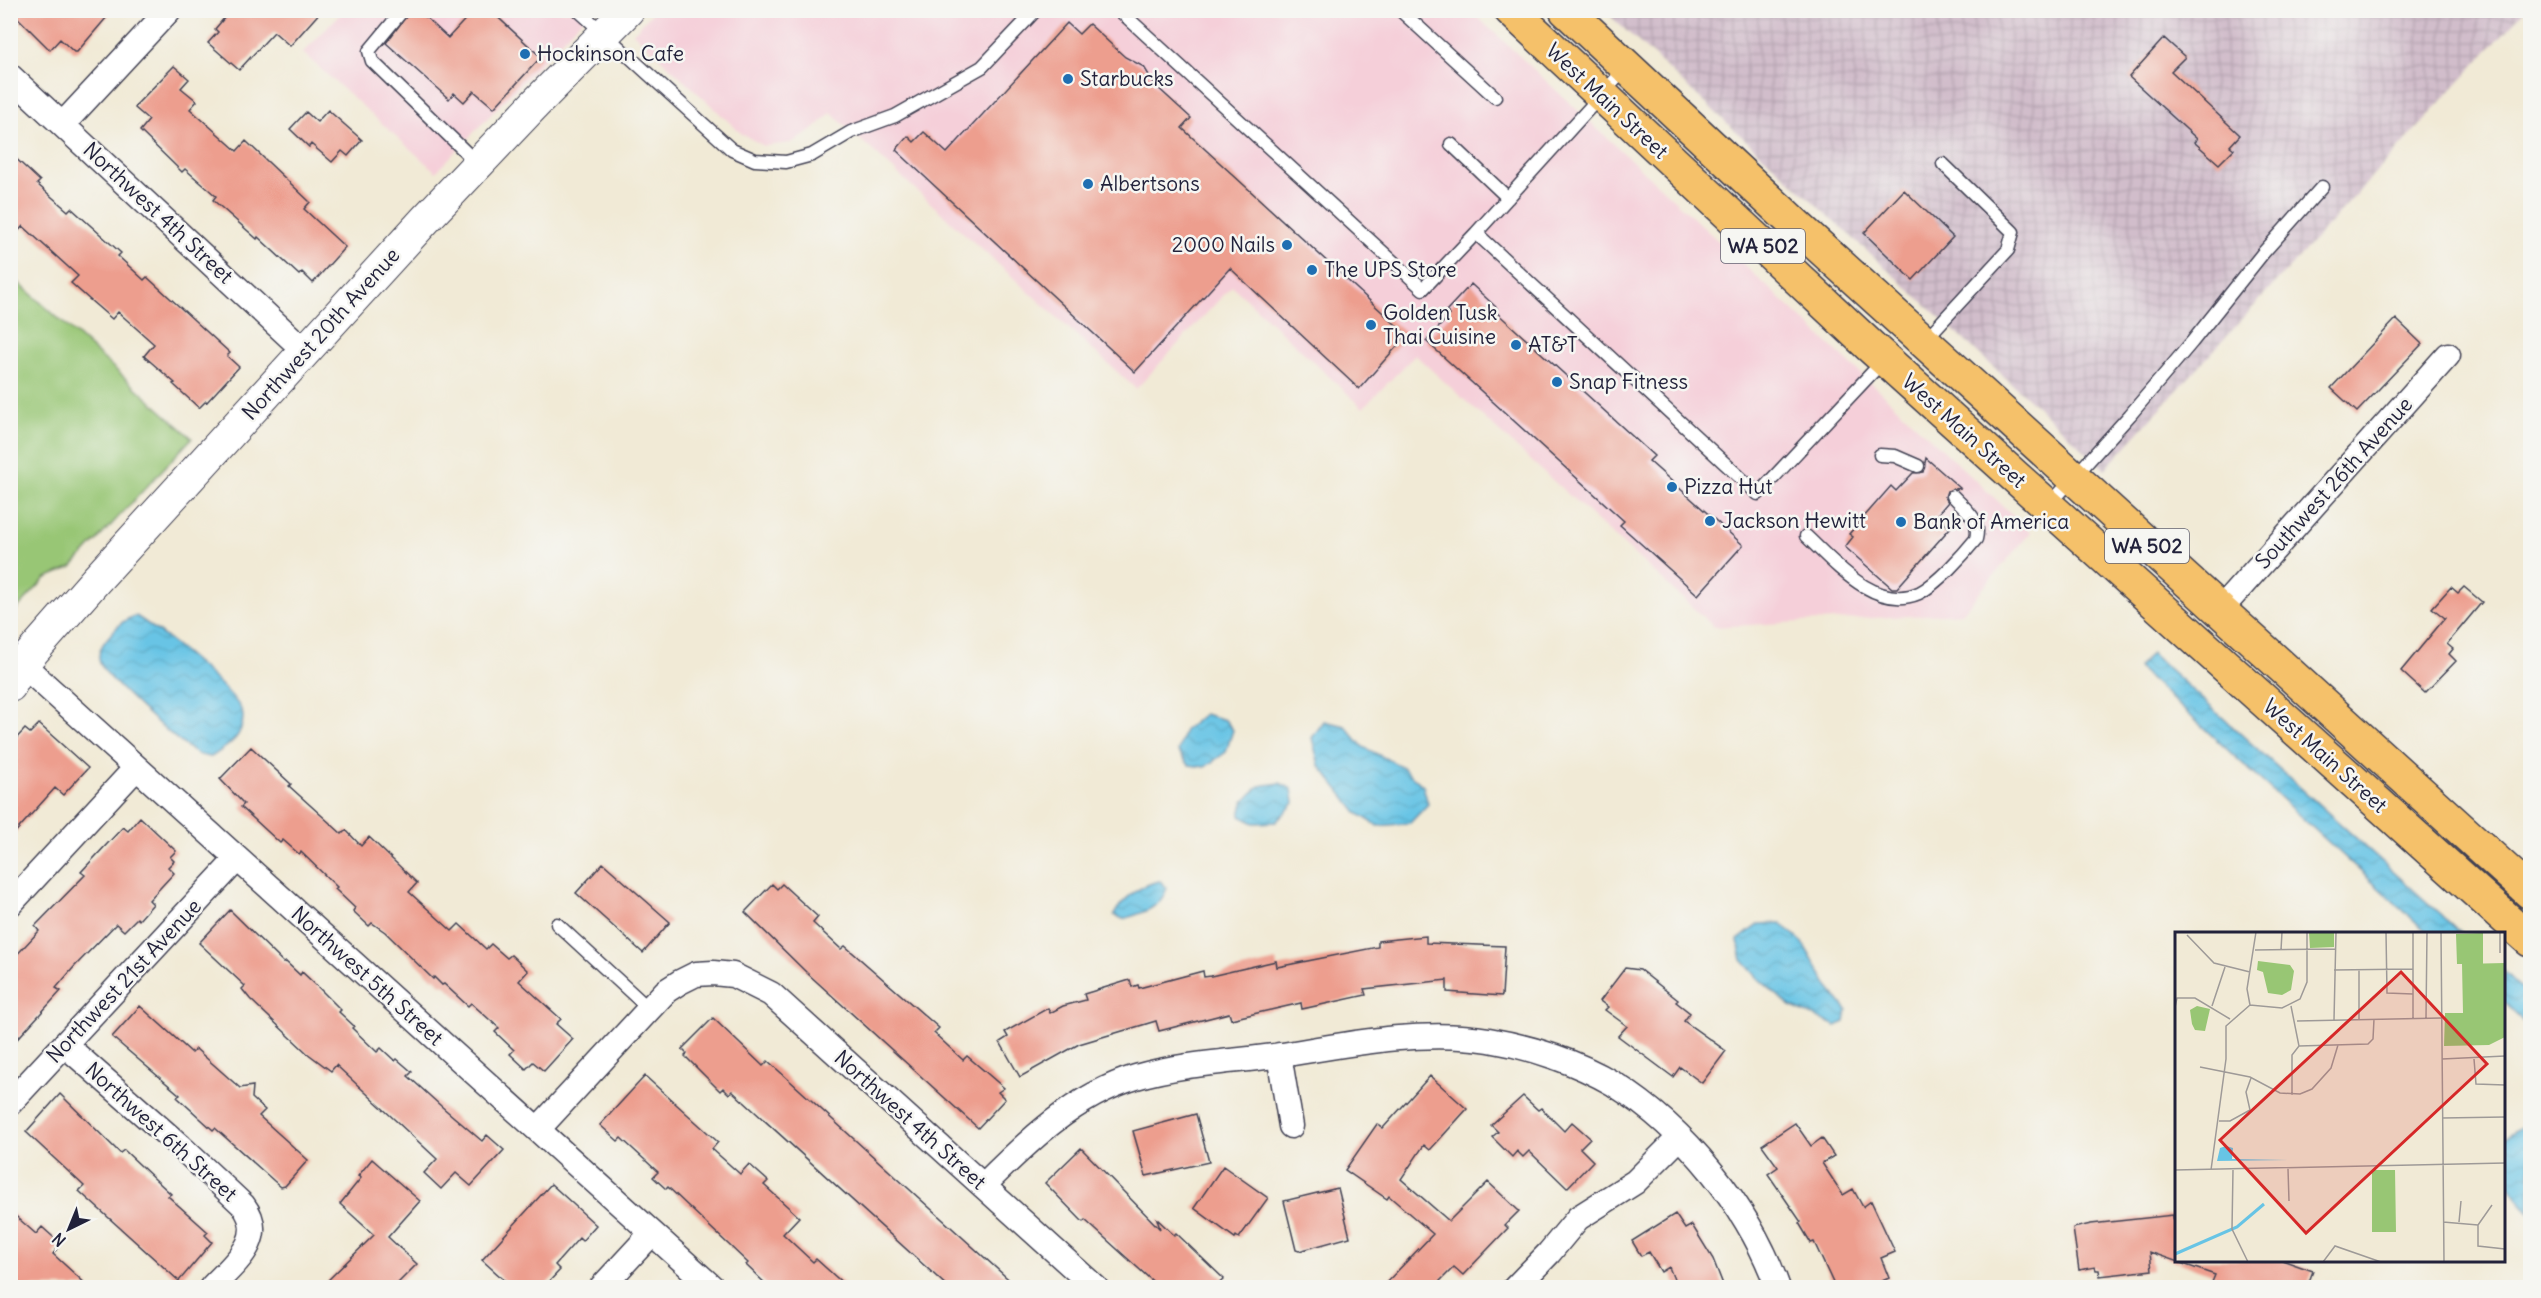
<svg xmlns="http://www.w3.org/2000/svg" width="2541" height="1298" font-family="Delius,sans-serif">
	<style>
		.built { fill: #f5cfd9 }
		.industrial { fill: url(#industrial-grid) }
		.green { fill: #98c674; stroke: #5d7458; stroke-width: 1.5 }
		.water { fill: url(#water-waves); stroke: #447390; stroke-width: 1.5 }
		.building { fill: #ed9e8e }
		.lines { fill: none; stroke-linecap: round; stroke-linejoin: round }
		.service-casing { stroke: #414052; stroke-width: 15 }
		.minor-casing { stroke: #414052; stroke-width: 27 }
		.tertiary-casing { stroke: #414052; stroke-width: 34 }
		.trunk-casing { stroke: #414052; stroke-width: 36 }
		.service { stroke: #fff; stroke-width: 12 }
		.minor { stroke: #fff; stroke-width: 24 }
		.tertiary { stroke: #fff; stroke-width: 32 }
		.trunk { stroke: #f5c16b; stroke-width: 33 }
		.poi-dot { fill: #1f6fb2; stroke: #f6f6f2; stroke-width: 2 }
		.labels { text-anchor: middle; stroke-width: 5; stroke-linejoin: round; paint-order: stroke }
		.shield { fill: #f6f6f2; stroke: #626272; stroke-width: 1.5 }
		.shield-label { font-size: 20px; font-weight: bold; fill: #22223b }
		.poi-label { font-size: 21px; fill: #22223b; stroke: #f6f6f2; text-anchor: start }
		.street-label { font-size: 21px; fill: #22223b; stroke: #f6f6f2 }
		.inset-river { fill: none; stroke: #67c4e5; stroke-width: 3 }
		.inset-road { fill: none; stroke: #9e9a98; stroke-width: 1.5 }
		.view { fill: #d62828; fill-opacity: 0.15; stroke: #d62828; stroke-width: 3 }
		.inset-edge { fill: none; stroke: #22223b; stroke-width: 3 }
	</style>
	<defs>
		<pattern id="industrial-grid" width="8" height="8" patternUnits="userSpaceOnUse" patternTransform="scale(1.5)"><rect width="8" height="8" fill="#d1bdcb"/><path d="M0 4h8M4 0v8" fill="none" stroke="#b3a2af"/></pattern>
		<pattern id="water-waves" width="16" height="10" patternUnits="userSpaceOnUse" patternTransform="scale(1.5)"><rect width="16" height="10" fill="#67c4e5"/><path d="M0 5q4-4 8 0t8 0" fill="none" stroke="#59a8c5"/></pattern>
	</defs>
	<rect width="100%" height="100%" fill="#f6f6f2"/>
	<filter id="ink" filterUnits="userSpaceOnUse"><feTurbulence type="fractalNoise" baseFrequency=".0167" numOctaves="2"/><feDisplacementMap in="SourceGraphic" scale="12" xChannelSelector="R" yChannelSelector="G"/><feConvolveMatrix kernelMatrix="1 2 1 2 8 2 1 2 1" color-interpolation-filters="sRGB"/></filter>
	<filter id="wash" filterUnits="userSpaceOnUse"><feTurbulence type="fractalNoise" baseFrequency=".008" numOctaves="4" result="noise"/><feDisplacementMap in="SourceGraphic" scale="24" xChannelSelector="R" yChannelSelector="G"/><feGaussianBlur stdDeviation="1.35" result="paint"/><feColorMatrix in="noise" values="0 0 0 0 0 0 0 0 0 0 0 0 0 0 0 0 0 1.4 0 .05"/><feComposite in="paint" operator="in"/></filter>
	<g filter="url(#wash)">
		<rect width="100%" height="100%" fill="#f1ead6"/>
		<!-- built -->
		<path class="built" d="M655,10L1471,11L2031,532L1962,613L1714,627L1415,355L1363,408L1232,286L1136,389L831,113L813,130L791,143L764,146L742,134L633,33Z
			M343,11H590L436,172L303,53Z"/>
		<!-- industrial -->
		<path class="industrial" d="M1611,10L2524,11L2105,469L1608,14Z"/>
		<!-- green -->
		<path class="green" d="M11,276L192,438L72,567L46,578L11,615Z"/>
		<!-- water -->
		<path class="water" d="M136,616C156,629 243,695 243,716C243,738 228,746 211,757C205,756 199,756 194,752C177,741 106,679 100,663C96,652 104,642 111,634C119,625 124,619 136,616Z
			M2151,653L2461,933H2428L2138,668Z
			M1204,714L1225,720L1233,730L1226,752L1205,767L1189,765L1178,751L1185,730Z
			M1324,721L1345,726L1363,747L1401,766L1423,786L1428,804L1410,823L1378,826L1357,813L1319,765L1312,738Z
			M1280,783L1292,789L1294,803L1276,822L1254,823L1240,816L1243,803L1259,786Z
			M1160,881L1167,888C1160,909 1142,913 1123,919L1114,915C1122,899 1142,884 1160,881Z
			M1781,923L1802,942L1829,988L1847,1010L1845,1022L1836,1026L1790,1006L1759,979L1742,960L1738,940L1759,924Z
			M2504,972L2530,997V1027L2504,1002Z
			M2530,1121V1212C2502,1184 2503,1176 2504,1138Z"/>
		<g id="blocks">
			<!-- building -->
			<path class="building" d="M10,10H113L77,52H74L60,39L50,50Z
				M231,10H322L290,46L274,32L239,70L208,43L218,32L215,29Z
				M411,10H418L448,38L474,10H490L541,57L494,108L474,91L464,102L454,93L449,99L386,43Z
				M1067,23L1079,34L1089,24L1125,57L1144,67L1155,85L1191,118L1182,128L1407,335L1359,389L1230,268L1135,372L896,150L908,136L914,142L924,132L947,153Z
				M2164,38L2185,57L2171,71L2240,135L2230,146L2234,149L2219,164L2194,142L2197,139L2129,77Z
				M174,66L189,79L181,88L197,101L190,109L237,151L246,141L310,202L304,209L345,247L313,283L302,272L299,275L258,237L257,239L213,200L216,196L185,169L182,172L140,131L149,120L135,108L136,105Z
				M328,110L362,140L348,156L342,151L332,162L311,144L309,147L290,129L306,112L317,122Z
				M10,153L40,181L37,184L68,211L71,208L121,253L118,256L144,280L147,277L230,353L227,356L239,367L207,402L206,401L199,408L173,384L175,383L144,356L154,344L118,312L112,319L90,300L71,283L78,276L23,226L10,240Z
				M1904,190L1953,237L1913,280L1864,233Z
				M1471,284L1497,308L1495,311L1654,456L1649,461L1743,545L1698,595L1620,525L1624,521L1426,341L1450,315L1446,311Z
				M2396,319L2422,344L2357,412L2331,388Z
				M1926,458L1960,488L1947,491L1945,497L1948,502L1936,516L1950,528L1897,588H1892L1845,547L1853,537L1849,534L1891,486L1896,491L1913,473L1923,472Z
				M2451,587L2458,593L2464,587L2482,602L2447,644L2453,649L2449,654L2456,661L2425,693L2401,671L2445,618L2432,608Z
				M39,724L88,768L63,795L55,788L10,838V745L25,729L30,733Z
				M251,747L291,784L289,786L342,834L346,830L361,846L369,837L417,883L409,892L452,931L459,924L486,949L491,944L507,958L511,955L528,971L519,981L561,1019L556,1024L573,1039L544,1071L533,1062L526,1069L510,1054L514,1050L495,1032L499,1028L471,1003L468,1006L444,984L442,985L434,977L433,979L385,932L372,923L369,926L353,911L355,908L335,889L337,887L301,852L299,854L283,840L280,843L241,807L244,804L220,779Z
				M140,817L176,851L170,857L174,861L168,867L174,873L149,900L153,904L139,920L137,918L124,931L116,924L74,967L56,988L61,991L10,1047V962L39,931L35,926L85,875L81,872L123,827L128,831Z
				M603,863L670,922L643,953L576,893Z
				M772,884L777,889L782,884L818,917L813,923L841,949L845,946L939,1028L934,1033L963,1060L967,1056L1004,1088L998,1092L1005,1099L978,1128L807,973L745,912Z
				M230,910L284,963L286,962L300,975L302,972L319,988L341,1010L339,1012L354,1026L352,1028L377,1052L381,1048L395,1061L397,1059L412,1072L408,1076L441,1106L482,1141L487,1135L504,1150L471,1186L456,1173L441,1189L424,1173L437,1159L336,1065L331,1071L307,1053L250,999L242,989L245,986L199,943Z
				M1426,936V943L1505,946L1502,996L1447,992V980L1364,989L1366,995L1302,1009L1301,1003L1231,1019L1229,1013L1159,1031L1156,1021L1079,1044L1020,1077L1000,1042L1008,1037L1005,1032L1048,1008L1050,1013L1063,1006L1086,1000L1084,994L1130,980L1132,987L1138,985L1139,988L1203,971L1204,977L1211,976L1276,961L1277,967L1378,947V941Z
				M1625,968L1640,970L1678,1000L1676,1002L1690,1013L1684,1021L1726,1051L1702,1083L1680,1067L1673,1077L1618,1036L1627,1026L1605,1010L1608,1007L1600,1001Z
				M140,1006L192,1053L196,1049L240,1088L253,1086L252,1098L265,1110L259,1116L308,1160L285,1186L281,1187L274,1181L215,1128L213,1130L177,1097L180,1095L112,1037Z
				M713,1018L763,1066L768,1061L1017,1287H948L732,1091L729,1094L723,1088L720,1091L685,1056L687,1054L682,1049Z
				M645,1076L718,1142L712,1149L740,1174L749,1164L768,1181L764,1185L799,1217L783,1234L813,1262L816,1259L847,1287H769L746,1265L748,1263L668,1187L666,1189L653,1177L658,1172L621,1138L618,1141L600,1125Z
				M1430,1076L1467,1109L1430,1150L1424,1145L1401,1179L1449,1221L1488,1182L1519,1211L1505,1225L1508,1228L1463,1275L1454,1267L1434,1287H1382L1433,1234L1389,1196L1387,1199L1345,1170L1377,1124L1383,1128Z
				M60,1094L120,1153L124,1150L157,1181L171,1194L168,1196L208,1232L205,1235L212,1242L179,1281L79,1191L84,1186L26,1132Z
				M1523,1096L1538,1110L1541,1108L1564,1131L1572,1122L1590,1138L1580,1148L1593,1161L1567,1188L1529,1151L1523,1157L1517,1151L1512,1157L1492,1137L1498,1132L1491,1125Z
				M1196,1114L1209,1162L1146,1176L1133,1131Z
				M1795,1123L1811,1146L1822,1138L1834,1156L1822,1163L1843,1195L1853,1189L1863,1207L1871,1201L1895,1252L1881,1258L1889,1278L1868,1287H1835L1814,1242L1811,1243L1799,1223L1801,1222L1768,1174L1778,1167L1762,1145Z
				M1081,1148L1160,1229L1157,1219L1174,1235L1176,1233L1224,1279L1215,1287H1159L1085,1220L1083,1222L1045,1183Z
				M372,1159L420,1201L388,1237L417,1264L394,1287H321L374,1235L340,1204L361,1178L358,1176Z
				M1223,1166L1268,1198L1239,1238L1236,1236L1235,1238L1194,1208Z
				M551,1184L596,1225L582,1241L579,1238L555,1265L560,1270L544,1287H512L482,1260Z
				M1338,1188L1350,1237L1299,1251L1296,1250L1284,1201Z
				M10,1211L36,1234L42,1227L61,1244L53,1254L89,1287H16L10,1282Z
				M1675,1214L1685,1229L1692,1225L1713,1259L1724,1287H1677L1669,1267L1661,1272L1649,1252L1641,1256L1632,1241Z
				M2173,1215L2178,1262L2150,1252L2152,1270L2100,1276L2099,1270H2096L2095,1267L2079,1270L2073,1228L2091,1224Z
				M2180,1260H2282L2313,1271L2307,1287H2210L2215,1275L2180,1263Z"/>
		</g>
	</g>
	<g filter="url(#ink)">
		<use href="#blocks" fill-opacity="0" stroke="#414052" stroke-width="1.5"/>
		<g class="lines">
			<defs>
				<path id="service" d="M403,10L369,51L372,61L477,163
					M578,10L732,150L755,160L786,162L812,155L851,132L895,116L982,67L1036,10
					M1119,10L1423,289L1476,233
					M1400,10L1495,97
					M1625,69L1476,233L1758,494L1884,360
					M1451,144L1508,198
					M1924,341L2008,250L2013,232L1943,164
					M1880,455L1895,456L1918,466
					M2049,505L2130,415L2192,342L2263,253L2322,187
					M1806,536C1834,562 1875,612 1919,593C1937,584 1963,555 1976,539C1981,519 1966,510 1953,496
					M557,924L649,1009"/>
				<path id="minor" d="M10,76L306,352
					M63,124L169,10
					M2219,611L2448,355
					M22,664L713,1288
					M10,904L136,768
					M65,1045L181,1147L243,1205C269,1239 233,1264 211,1288
					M1279,1055L1291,1126
					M10,1103L237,859
					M538,1129L666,991L680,982L696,974L713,973L733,975L771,994L1096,1288
					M983,1186C1028,1141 1074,1096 1136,1077C1184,1063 1233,1062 1282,1055C1348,1044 1422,1029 1489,1040C1531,1047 1577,1062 1614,1084C1686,1129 1749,1207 1778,1288
					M601,1288L652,1233
					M1515,1288L1549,1253L1578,1218L1635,1182L1679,1138"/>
				<path id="tertiary" d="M10,686L22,664L95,581L425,220L535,104L628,10"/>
				<path id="trunk" d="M1511,10L1870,346L2530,940
					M1566,10L1799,228L2530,892"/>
			</defs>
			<!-- service casing -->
			<use href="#service" class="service-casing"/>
			<!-- minor casing -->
			<use href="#minor" class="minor-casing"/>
			<!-- tertiary casing -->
			<use href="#tertiary" class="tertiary-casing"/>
			<!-- trunk casing -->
			<use href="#trunk" class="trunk-casing"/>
			<!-- service -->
			<use href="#service" class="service"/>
			<!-- minor -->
			<use href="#minor" class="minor"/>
			<!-- tertiary -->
			<use href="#tertiary" class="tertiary"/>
			<!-- trunk -->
			<use href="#trunk" class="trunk"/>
		</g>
	</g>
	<!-- markers -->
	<g class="poi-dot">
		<circle cx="525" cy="54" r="6"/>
		<circle cx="1068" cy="79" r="6"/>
		<circle cx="1088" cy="184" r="6"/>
		<circle cx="1287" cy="245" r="6"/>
		<circle cx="1312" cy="270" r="6"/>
		<circle cx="1371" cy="325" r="6"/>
		<circle cx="1516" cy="345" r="6"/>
		<circle cx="1557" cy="382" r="6"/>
		<circle cx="1672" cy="487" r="6"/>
		<circle cx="1710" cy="521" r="6"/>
		<circle cx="1901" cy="522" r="6"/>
	</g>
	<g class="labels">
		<!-- shield labels -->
		<g class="shield">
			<rect x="1721" y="229" width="84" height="34" rx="4.5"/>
			<rect x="2105" y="529" width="84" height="34" rx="4.5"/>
		</g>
		<g class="shield-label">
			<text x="1763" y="253">WA 502</text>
			<text x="2147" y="553">WA 502</text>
		</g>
		<!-- poi labels -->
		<g class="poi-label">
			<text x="537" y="61">Hockinson Cafe</text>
			<text x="1080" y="86">Starbucks</text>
			<text x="1100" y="191">Albertsons</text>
			<text x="1275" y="252" text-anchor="end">2000 Nails</text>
			<text x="1324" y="277">The UPS Store</text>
			<text x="1383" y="320">Golden Tusk<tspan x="1383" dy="24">Thai Cuisine</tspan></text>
			<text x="1528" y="352">AT&amp;T</text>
			<text x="1569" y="389">Snap Fitness</text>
			<text x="1684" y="494">Pizza Hut</text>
			<text x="1722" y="528">Jackson Hewitt</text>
			<text x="1913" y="529">Bank of America</text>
		</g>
		<!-- street labels -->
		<g class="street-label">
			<text transform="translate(1607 101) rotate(43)" y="7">West Main Street</text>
			<text transform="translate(158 213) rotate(43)" y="7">Northwest 4th Street</text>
			<text transform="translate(321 334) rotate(-48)" y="7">Northwest 20th Avenue</text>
			<text transform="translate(1964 431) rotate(42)" y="7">West Main Street</text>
			<text transform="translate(2334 483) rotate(-48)" y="7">Southwest 26th Avenue</text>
			<text transform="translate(2325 756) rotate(42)" y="7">West Main Street</text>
			<text transform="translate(367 976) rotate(42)" y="7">Northwest 5th Street</text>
			<text transform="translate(124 981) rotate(-47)" y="7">Northwest 21st Avenue</text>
			<text transform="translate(910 1120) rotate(42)" y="7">Northwest 4th Street</text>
			<text transform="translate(161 1132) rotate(42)" y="7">Northwest 6th Street</text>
		</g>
	</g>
	<!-- overview -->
	<g transform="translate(2175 932)">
		<rect width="330" height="330" fill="#f1ead6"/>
		<path d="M330,31V105L314,113L269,114L270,81H288L287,32ZM197,238H220L221,300H197Z" fill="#98c674"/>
		<path d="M83,29L115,33L119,39L116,58L107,63L93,61L88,40L82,38ZM22,74L35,77L30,99L20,98L17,92L15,78Z" fill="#98c674"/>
		<path d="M134,0H159V15L135,16ZM308,1V32H282L281,2Z" fill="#98c674"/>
		<path d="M51,214L58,216L57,227L115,228L42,229L45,216Z" fill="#67c4e5"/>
		<path class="inset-river" d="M0,322L62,295L89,272"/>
		<path class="inset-road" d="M211,0L212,61L238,62M238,0V87M266,0L269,330M325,0V21M12,3L39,31L75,40M80,18L160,17M106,18L107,0M159,38L238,37M75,73L72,57L81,0M37,74L50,35M116,74L124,114L117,123V163M0,75L2,66H20L55,87M251,86L252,0M159,88L161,0M184,88V38M122,89L266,86M124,114L193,112L198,107L199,87M267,127L330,124M299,127L301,152L330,153M25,135L75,145L105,161L125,162L137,157L156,136L163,113M267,186L330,185M44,189H55L75,178L71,160L76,146M113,237L114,269M0,238L330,231M36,238L51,127V94L75,73L107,76L125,67L132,50V0M58,238L57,297L73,330M317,273L303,293V314L330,317M268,290L303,293M284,290L286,269M148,330L160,314L206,330"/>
		<path class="view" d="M226,40L312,132L131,301L45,208Z"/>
		<rect width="330" height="330" class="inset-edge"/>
	</g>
	<!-- margin -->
	<rect width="2541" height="1298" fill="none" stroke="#f6f6f2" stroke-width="36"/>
	<!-- north arrow -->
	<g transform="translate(69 1229) rotate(223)" stroke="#f6f6f2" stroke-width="4.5" paint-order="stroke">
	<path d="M0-4.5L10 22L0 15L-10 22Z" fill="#22223b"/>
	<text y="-9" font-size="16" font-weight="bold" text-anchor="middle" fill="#22223b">N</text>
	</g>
</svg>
